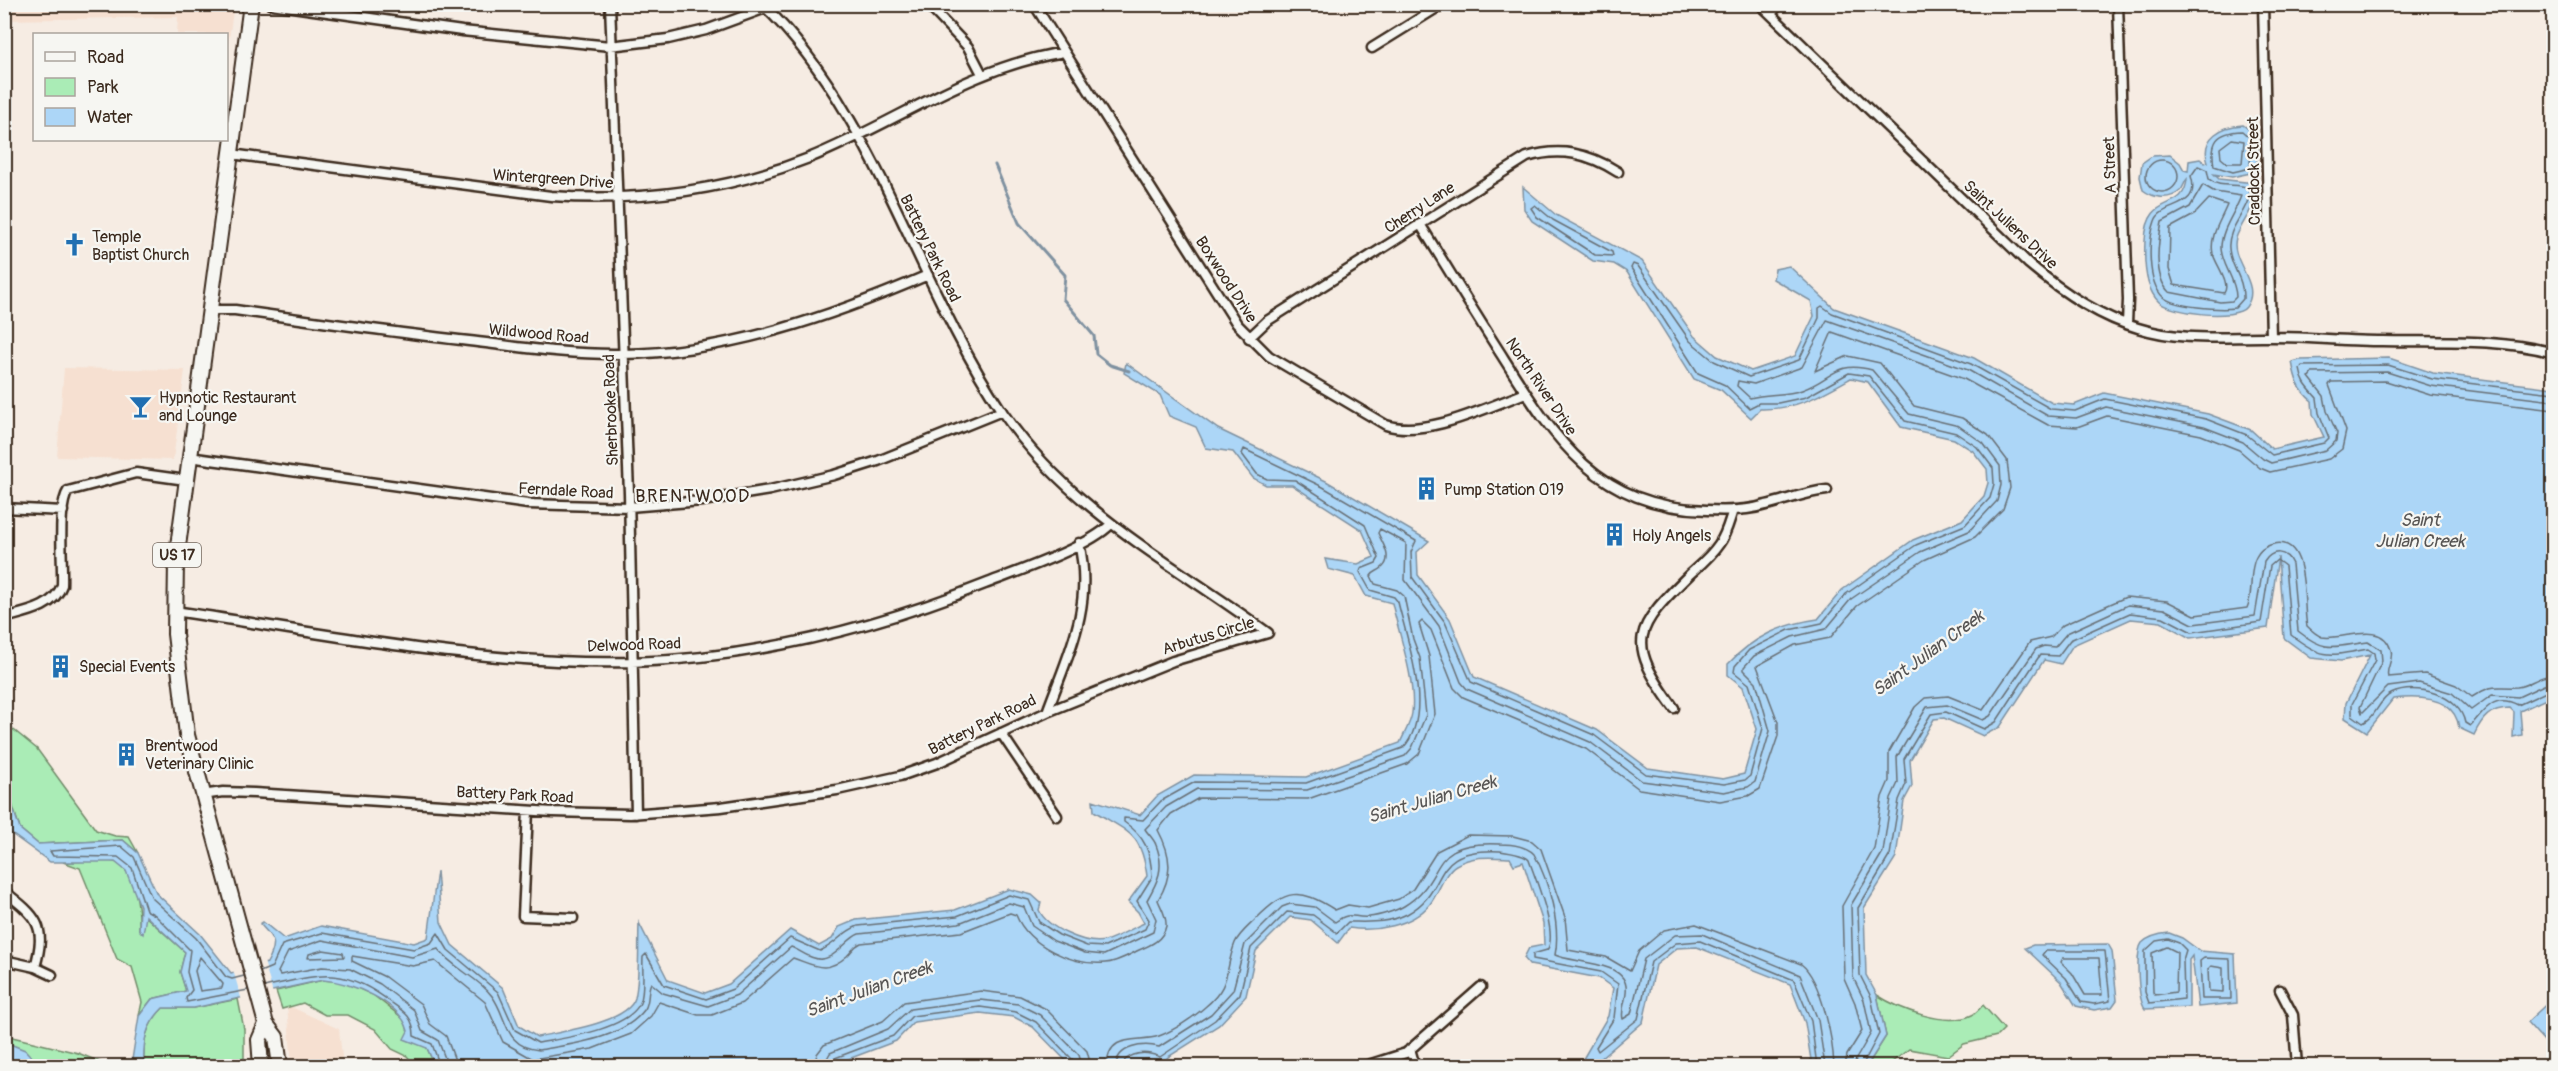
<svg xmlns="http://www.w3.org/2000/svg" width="2558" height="1071" font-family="Pangolin,sans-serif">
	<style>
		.built { fill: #f6e0d1 }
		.green { fill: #aaecb6; stroke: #728b6a; stroke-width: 1.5 }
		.water { fill: #acd6f7; stroke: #7f91a0; stroke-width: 1.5 }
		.pier { fill: #f6ece3 }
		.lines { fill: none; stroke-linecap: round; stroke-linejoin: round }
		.shore { stroke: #686f75; stroke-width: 1.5 }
		.stream { stroke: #7f91a0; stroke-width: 3 }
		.minor-casing { stroke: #3b2a1e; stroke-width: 13 }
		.primary-casing { stroke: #3b2a1e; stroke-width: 18 }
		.minor { stroke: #f6f6f2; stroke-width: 8 }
		.primary { stroke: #f6f6f2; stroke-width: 14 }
		.labels { text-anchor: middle; stroke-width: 4.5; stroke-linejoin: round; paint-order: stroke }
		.shield { fill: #f6f6f2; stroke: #73675e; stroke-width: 1.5 }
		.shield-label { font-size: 15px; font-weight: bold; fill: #3b2a1e }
		.street-label { font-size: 16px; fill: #3b2a1e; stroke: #f6f6f2 }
		.poi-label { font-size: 16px; fill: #3b2a1e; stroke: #f6f6f2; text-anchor: start }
		.neighbourhood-label { font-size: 18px; letter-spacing: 1.5px; fill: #3b2a1e; stroke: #f6f6f2 }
		.water-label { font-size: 18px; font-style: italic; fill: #575554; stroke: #f6f6f2 }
	</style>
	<rect width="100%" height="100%" fill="#f6ece3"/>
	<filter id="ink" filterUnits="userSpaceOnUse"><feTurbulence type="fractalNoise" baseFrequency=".0167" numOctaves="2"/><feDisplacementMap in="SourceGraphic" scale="12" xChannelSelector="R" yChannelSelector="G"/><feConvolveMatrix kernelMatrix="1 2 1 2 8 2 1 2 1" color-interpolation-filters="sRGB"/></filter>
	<g filter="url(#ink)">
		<!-- built -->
		<path class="built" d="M4,5L5,4L234,5L227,52L226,34H177L178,17L5,20Z
			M64,368L185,370L173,460L57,457Z
			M287,1005L339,1029L343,1066H292Z"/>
		<!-- green -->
		<path class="green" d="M4,722L37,749L96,830L115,836L129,837L138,853L123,840L38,844L20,829L5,782Z
			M63,862C76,862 104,859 115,862C136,870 140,911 139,930L145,916L185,952L180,972L186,991L152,999L139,1016L142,1002L132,967L117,959L80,868Z
			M323,980L344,982L373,995L405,1020L408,1031L427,1048L435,1066H416L407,1056L392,1049L375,1029L348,1015H325L303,1003L282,1009L276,991Z
			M1877,995C1899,1009 1946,1028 1972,1015C1976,1013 1980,1008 1983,1005L2004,1029L1997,1036L1964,1044L1948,1056L1909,1049L1887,1066H1867L1886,1036Z
			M238,999L244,1029V1066H144C143,1041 145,1026 163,1008H194Z
			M4,1035L78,1053L105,1064V1066H5Z"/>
		<!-- water -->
		<path class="water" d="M2243,125C2262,136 2259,153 2255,172L2232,177L2214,174L2219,179L2254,183C2261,203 2242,220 2236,238C2229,261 2263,284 2246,307C2236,321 2170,313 2159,302C2144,288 2144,260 2145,241C2147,190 2184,215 2187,179C2184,182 2184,187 2180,191C2169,201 2153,198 2143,190L2140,177L2142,163L2152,156L2170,155L2180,163L2184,170L2188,171L2189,161L2200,159L2205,163L2208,162C2200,137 2222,126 2243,125Z
			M1523,187L1556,215L1642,261L1694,336L1717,356L1751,371L1795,356L1814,316L1811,301L1773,279L1775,269L1789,266L1834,308L1974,358L2052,403L2074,405L2104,393L2208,414L2251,430L2272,449L2324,437L2313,414L2312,401C2298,390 2295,378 2292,362L2300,360L2389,358L2433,373L2553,388V698H2548L2520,711L2522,735L2513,737L2514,712L2510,708C2490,708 2482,718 2474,735L2459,728C2455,696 2419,696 2393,699L2367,732L2345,718L2346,703L2370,655L2341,661L2311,658L2284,638L2278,557L2268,628L2190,638L2161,622L2131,619L2073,645L2061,664L2044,660L2000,727L1983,736L1944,718L1934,719L1910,760L1912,786L1904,801L1896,857L1864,908L1866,975L1877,995L1886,1036L1867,1066H1812L1805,1023L1790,984L1697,947L1677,948L1656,965L1643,1022L1592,1066L1580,1064L1608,1016L1613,988L1599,978L1530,965L1524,958L1529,948L1544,945L1543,923L1523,862L1514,865L1510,858C1490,857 1474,855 1456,865C1444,872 1439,893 1430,904C1412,926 1376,932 1349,928L1338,943L1311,920L1290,917L1256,951L1246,996L1219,1025L1168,1057L1160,1066H1154L1150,1059L1134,1061L1126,1066H1071L1033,1027L1014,1017L980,1013L914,1022L896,1041L830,1066H435L427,1048L404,1039L408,1031C401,1002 350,982 323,980L194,1008H163C145,1026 143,1041 144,1066H131L139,1016L152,999L186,991L180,972L185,952L146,916L143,934L139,930L140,906L126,871L115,862H50L5,829L4,782L20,829L38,844L123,840L138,853L157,894L200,934L231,973L267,963C278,943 275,940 260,924L263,922L284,939L321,926L414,943L428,938L437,871L441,922L452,945L503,988L519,1026L537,1037C559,1032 628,1023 635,998C640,976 638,947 639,923L668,980L705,993L729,984L790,930L819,946L832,939L839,927L856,920L955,910L1009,889L1032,895L1041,903L1039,910C1047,928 1085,945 1105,941C1118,937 1131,929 1144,923L1138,912L1128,902L1147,876C1141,832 1129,833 1094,811L1093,800L1140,815L1157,796L1194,775L1306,777L1400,743C1404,734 1411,722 1412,713C1416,681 1399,635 1392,603L1366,596L1355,576L1328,569L1325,559L1358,564L1374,557L1362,530L1292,485H1266L1253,478L1233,452L1206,448L1196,427L1169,416L1160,395L1124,373L1126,363L1218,429L1326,481L1429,541L1417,552L1418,575L1450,619L1474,677L1597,730L1648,768L1723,779L1744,774L1757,729L1743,687L1728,675V664C1753,637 1782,624 1818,619L1842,590L1913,540L1962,520L1984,496L1988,483L1987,469L1973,451L1954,439L1901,427L1868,382L1851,378C1821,395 1796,410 1760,409L1751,418L1721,390L1694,379L1627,272L1614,264L1593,261L1532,221L1524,209Z
			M2169,933L2182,938L2200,951L2235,954L2237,1003L2198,1007L2192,956L2189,960V1007L2145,1009C2138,1000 2135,952 2142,943C2149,936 2159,934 2169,933Z
			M2108,944L2112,951L2117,1000L2112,1007L2094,1010L2076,1006L2061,982L2025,948L2033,945Z
			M2553,998V1051L2527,1022Z
			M5,1042L25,1050L38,1064L60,1060L72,1066H5Z"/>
		<!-- pier -->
		<path class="pier" d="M264,961L273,994L242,1001L233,970Z"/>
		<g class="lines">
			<!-- shore -->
			<path class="shore" d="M2242,131L2251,139L2250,168L2233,172L2214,166C2210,142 2216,132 2242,131Z
				M2232,139L2244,141L2242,163H2227L2221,158L2220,148Z
				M2146 176a16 16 0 1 1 32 0a16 16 0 1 1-32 0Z
				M2198,166L2207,170L2209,179C2221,190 2238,181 2250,189C2250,210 2227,227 2229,248C2230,267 2244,277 2243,299L2235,308C2220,310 2174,307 2163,297C2147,282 2148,240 2155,221C2161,202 2202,210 2191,176Z
				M2203,185L2215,192L2241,196C2235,213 2221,229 2221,248C2222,266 2236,279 2236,297L2232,301L2220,302L2169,292C2153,276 2158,243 2162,222L2190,207Z
				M2209,199L2227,205C2221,220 2209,236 2213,254C2216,265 2231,283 2224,293L2174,285L2169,269L2170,228L2194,215Z
				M1535,205L1553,220L1612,252L1613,256L1595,255L1537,217L1531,208Z
				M2168,939L2179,943L2186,950L2183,960L2184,999L2149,1003L2145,992V951L2156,941Z
				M2167,947L2177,952L2176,992L2155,995L2153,992L2152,953Z
				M323,950L343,953L344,957L308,958L309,954Z
				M2045,951H2105L2110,1001L2094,1004L2081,1002L2066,978L2042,955Z
				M200,957L223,984L222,988L200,991L195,971Z
				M2063,958H2099L2102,995H2085L2072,973L2061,962Z
				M2204,958L2230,959L2231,999H2202L2200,961Z
				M2211,966L2223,968V992L2209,991L2208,969Z
				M260,972L272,967L282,945L322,933L414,949L431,943L438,933L448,950L498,992L515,1030L538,1043C564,1038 627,1030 640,1003C645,992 642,970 643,957L646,954L664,985L706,999L733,989L790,938L820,951C838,943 840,933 858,926L957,916L1009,895L1029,900L1039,922L1059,935L1087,946L1105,947L1145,929L1149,920L1137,901L1152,877C1151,852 1145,836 1124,822V818L1143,820L1161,801L1195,782L1306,783L1403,748C1435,714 1407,641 1398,602L1394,597L1370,590L1360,572L1361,569L1376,563L1379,558L1365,525L1295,480L1267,479L1257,474L1242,454L1244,449L1323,487L1416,541L1411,552L1412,577L1445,622L1471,682L1594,735L1646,774L1724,784L1745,780L1750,776L1763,728L1749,684L1734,672L1735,666L1749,650L1789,630L1822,623L1846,594L1916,545L1965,525L1990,498L1994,484L1993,468L1977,447L1956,433L1905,421L1869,376L1849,373L1806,397L1778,403H1759L1749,408L1725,385L1698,373L1631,268L1633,264L1638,266L1690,341L1714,361L1749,377L1799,360L1819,318V308L1822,306L1832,313L1971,364L2051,409L2075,411L2105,399L2206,419L2247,435L2272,455L2324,443L2329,438L2319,413L2317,398C2308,388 2302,383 2300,369L2302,366L2388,365L2432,379L2554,393
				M244,976L232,979L226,977L196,938L152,898L134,857L121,846L50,851L53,856L118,857L132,868L146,910L155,915L190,950L187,972L192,990L186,998L187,1002L248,990
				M264,987C321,974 343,965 392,1003C405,1012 414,1018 414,1036L432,1044L440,1066
				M448,1066L438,1040L422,1031L414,1010L380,984L350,969L322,967L280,975L278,972L288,952L322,940L412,957L438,949C452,968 478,977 492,996C508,1017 503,1047 539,1050C573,1044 623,1039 645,1009C650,1001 647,990 651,983L663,993L708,1006L737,995L791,947C799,950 806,956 814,958C833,965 845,939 859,934L959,923L1009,903L1024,907L1032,926L1054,941L1085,953L1104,955L1153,932L1156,919L1147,900C1158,881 1165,868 1156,845C1154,839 1148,834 1145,829L1166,807L1197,789L1307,790L1405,756L1412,748L1426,715L1420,658L1413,639L1404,596L1397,590L1375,584L1371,576C1374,571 1378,572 1383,567C1393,557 1382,543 1378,533L1380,529L1406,543L1405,580L1439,626L1461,682L1467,689L1590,742L1642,781L1724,792L1748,787L1755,782L1770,731L1756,682L1744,670V667L1754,656L1792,637L1826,629L1851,599L1920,552L1969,531L1997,501L2001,485L2000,466L1983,443L1959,426L1909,414L1872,370C1835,360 1833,379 1802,390C1785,396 1767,393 1750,398L1737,386L1738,381L1754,384L1802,367L1827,320L1968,370L2048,416L2076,418L2106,407L2204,427L2243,442L2263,459L2271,463L2326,450L2336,441L2337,433L2327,411L2324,396L2309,377L2312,373L2387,372L2431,386L2554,401
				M457,1066L446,1036L430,1024L421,1004L385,977L352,961V956L413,966L435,961L485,1002L503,1042L533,1059L592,1049L631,1034L651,1016L659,1002L698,1015H712L742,1003L793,958C814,965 826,975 847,956C853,950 854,946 861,943L961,932L1010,913L1016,915C1028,945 1072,966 1105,963C1116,963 1129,955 1139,950C1151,945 1163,940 1166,926C1167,916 1161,908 1158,900C1173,875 1172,856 1158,830L1171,814L1199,798L1308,799L1407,764L1419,754L1435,714L1429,656L1419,624L1422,621L1431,630L1454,688L1463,697L1586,749L1639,789L1720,801L1748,796L1760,789L1778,736V722L1757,666L1795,645L1830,638L1857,606L1924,560L1975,537L2003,509L2010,488L2007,460L1988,435L1962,418L1914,406L1880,363L1848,356L1815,371L1832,332L1964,379L2048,425L2077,427L2107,416L2201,435L2239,450L2260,468L2270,472L2329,459L2342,449L2346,431L2329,385L2331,382L2386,381L2430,395L2554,410
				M814,1066L817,1054L824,1045L883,1021L904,1002L981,991L1020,996L1046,1009L1087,1051L1091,1066
				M823,1066L830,1053L888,1029L910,1009L980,1000L1018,1004L1040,1015L1079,1055L1082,1066
				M831,1066L835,1058L893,1036L912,1016L980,1007L1016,1012L1036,1022L1073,1060L1075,1066
				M1107,1066C1108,1031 1139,1043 1159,1036C1173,1031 1194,1017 1205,1007C1232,985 1224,971 1235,943C1239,934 1249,926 1256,919C1286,889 1299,887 1335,910L1348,905L1368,908L1399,899L1413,889L1437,851L1468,835L1513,836L1532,841L1541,849L1565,917L1568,950L1606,957L1630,971L1639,951L1664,930L1696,924L1801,964C1822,980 1833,1041 1834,1066
				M1116,1066C1117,1046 1143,1043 1159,1047L1211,1014L1233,990L1245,944L1282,907L1290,904L1315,907L1335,922C1351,910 1353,919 1369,917C1379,916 1396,911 1404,906C1450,878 1423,840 1500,844C1511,844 1526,846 1534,854C1549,881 1561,926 1555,955C1572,963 1623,961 1626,986C1628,997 1620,1009 1623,1019L1631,1014L1644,959L1675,935L1702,934L1800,975L1818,1020L1825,1066
				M1123,1066L1125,1060C1136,1051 1148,1052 1160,1057L1215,1020L1240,994L1251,948L1287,912L1313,915L1337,933L1348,922C1368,922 1387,924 1407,914C1453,889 1425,848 1500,851C1507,852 1525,855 1529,860C1535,878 1559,935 1547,950L1533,954V959L1601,972L1618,984L1614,1018L1596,1047L1598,1051L1638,1019L1651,962L1676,943L1700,941L1794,980L1811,1021L1817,1066
				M1845,1066L1847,1055L1862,1031L1855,1003L1844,978L1842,906L1874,849L1882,797L1889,781V752L1915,707L1925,698L1948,696L1983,710L2030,642L2051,637L2063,625L2126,597L2167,601L2195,615L2247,608C2254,593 2248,572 2256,557C2259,551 2264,547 2270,545C2311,531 2302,605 2307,626C2311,630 2317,635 2322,637C2344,641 2382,619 2391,650C2394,660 2385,669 2388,677L2425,674L2456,685L2472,697C2495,683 2492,688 2517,687C2530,686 2539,674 2554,676
				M1854,1066L1856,1059L1871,1033L1864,1000L1853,977L1851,905L1883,852L1891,798L1898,783L1897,757L1927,707L1947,705L1983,720L1990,716L2036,649L2044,646L2055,647L2067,633L2128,605L2164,609L2193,624L2255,616L2264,562C2272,549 2286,550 2292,564L2298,631C2327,654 2335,646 2368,642L2381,650L2382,661L2360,707L2362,713L2388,687L2419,683L2452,693L2471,710L2492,695L2518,697L2544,685H2554
				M1862,1066L1879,1034L1871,997L1860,975L1858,908L1890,855L1899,800L1906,784L1904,759L1931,714L1946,712L1984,729L1996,722L2040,655L2058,656L2070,640L2130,613L2163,617L2192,632L2261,622L2270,566L2277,560L2285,566L2291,635C2324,660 2329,656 2368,649L2374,653L2375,660L2352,704V715L2363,723C2375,719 2379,699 2391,694C2416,682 2460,695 2465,723L2470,726C2484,712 2492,692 2518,705L2546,692H2554"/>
			<!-- stream -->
			<path class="stream" d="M995,165L1019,223L1065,275L1063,299L1094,336L1096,354L1110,365L1129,371"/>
			<defs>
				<path id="minor" d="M271,4L462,31L610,46L668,39L706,30L766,8
					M610,4L629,493L636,814
					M762,4C874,110 916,283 1001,410C1069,511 1173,563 1268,633L1173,661L1047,712
					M927,4L968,47L982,74
					M1034,4L1237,324L1269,356L1386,425C1426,438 1487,407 1526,393
					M1760,4L2029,264C2061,291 2097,316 2138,328C2182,342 2227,336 2273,337C2309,337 2346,341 2382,341C2438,342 2499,338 2554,353
					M2118,4L2128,300L2127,324
					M2263,4L2271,337
					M1771,14L1779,4
					M1372,48L1443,4
					M231,154L551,196C640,202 726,191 809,158C898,122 967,68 1064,52
					M1420,224C1446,266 1472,309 1499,351C1553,436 1594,507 1707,510C1727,511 1747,511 1766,505C1787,500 1806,492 1827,490
					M209,310H235C313,321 391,332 469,341C519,347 571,355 622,354C727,353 833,316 928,275
					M1249,338L1267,321L1527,157C1561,147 1588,153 1618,172
					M189,457L528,504L629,507L702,501L770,490L834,475L878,461L1002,411
					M4,508L63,511
					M175,611C322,633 484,666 632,662C753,658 872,629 985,584C1016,572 1089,547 1111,524
					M4,618C26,612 54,608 62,585C63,563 57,507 68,491L136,473L186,480
					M1674,708C1625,641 1634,629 1690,574C1700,565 1711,556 1719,544C1726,535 1729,522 1733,510
					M1001,733L1057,816
					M202,795L223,792L254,793L553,812L630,814L721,807L837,790L900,776L937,763L1047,712C1068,654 1094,607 1079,543
					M528,811L523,916L573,918
					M4,891C37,917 47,925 35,967
					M4,960L35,967L52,975
					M2280,990L2293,1015L2297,1066
					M1410,1049L1415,1066
					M1365,1066L1406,1053L1481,987"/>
				<path id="primary" d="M251,4L176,561L175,634L187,735L266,1024L276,1037L280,1066
					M261,1066L259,1040L266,1024"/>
			</defs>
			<!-- minor casing -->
			<use href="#minor" class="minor-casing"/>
			<!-- primary casing -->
			<use href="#primary" class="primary-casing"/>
			<!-- minor -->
			<use href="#minor" class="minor"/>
			<!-- primary -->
			<use href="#primary" class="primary"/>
		</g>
	</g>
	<!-- icons -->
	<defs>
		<symbol id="church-bare" viewBox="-9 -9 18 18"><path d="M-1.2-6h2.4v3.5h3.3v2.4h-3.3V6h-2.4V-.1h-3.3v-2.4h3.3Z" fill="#1f6fb2" stroke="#f6f6f2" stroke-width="2.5" paint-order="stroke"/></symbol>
		<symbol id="bar-bare" viewBox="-9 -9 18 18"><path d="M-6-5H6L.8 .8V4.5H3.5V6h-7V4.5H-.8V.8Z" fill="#1f6fb2" stroke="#f6f6f2" stroke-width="2.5" paint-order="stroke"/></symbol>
		<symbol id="building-bare" viewBox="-9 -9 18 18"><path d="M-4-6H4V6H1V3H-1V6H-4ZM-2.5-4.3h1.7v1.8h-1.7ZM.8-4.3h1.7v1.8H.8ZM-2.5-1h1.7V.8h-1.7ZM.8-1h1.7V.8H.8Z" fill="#1f6fb2" stroke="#f6f6f2" stroke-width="2.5" paint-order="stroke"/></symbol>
	</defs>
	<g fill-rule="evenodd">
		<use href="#church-bare" x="58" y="228" width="33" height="33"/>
		<use href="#bar-bare" x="124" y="390" width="33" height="33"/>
		<use href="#building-bare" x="1410" y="472" width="33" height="33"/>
		<use href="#building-bare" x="1598" y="518" width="33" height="33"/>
		<use href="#building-bare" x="44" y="650" width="33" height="33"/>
		<use href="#building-bare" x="110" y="738" width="33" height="33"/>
	</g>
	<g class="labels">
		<!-- shield labels -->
		<rect class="shield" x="153" y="543" width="48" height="24" rx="4.5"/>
		<g class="shield-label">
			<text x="177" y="560">US 17</text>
		</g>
		<!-- street labels -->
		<g class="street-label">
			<text transform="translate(2109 165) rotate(-92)" y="6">A Street</text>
			<text transform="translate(2253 171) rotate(-91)" y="6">Craddock Street</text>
			<text transform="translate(553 178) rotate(4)" y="6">Wintergreen Drive</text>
			<text transform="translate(1419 207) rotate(-33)" y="6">Cherry Lane</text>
			<text transform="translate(2011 224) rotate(43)" y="6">Saint Juliens Drive</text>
			<text transform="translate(931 248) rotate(64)" y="6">Battery Park Road</text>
			<text transform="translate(1227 279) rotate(57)" y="6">Boxwood Drive</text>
			<text transform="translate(539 333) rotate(5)" y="6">Wildwood Road</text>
			<text transform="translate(1542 386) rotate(56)" y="6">North River Drive</text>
			<text transform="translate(610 410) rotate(-92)" y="6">Sherbrooke Road</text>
			<text transform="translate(566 490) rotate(3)" y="6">Ferndale Road</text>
			<text transform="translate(1208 635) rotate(-17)" y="6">Arbutus Circle</text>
			<text transform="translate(634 644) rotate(-2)" y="6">Delwood Road</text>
			<text transform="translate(982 724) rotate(-26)" y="6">Battery Park Road</text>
			<text transform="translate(515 794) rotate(3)" y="6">Battery Park Road</text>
		</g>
		<!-- poi labels -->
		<g class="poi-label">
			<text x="92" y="242">Temple<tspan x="92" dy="18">Baptist Church</tspan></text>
			<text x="159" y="403">Hypnotic Restaurant<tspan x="159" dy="18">and Lounge</tspan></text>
			<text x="1444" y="495">Pump Station 019</text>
			<text x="1632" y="541">Holy Angels</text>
			<text x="79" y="672">Special Events</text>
			<text x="145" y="751">Brentwood<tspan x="145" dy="18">Veterinary Clinic</tspan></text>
		</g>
		<!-- neighbourhood labels -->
		<g class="neighbourhood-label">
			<text x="693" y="502">BRENTWOOD</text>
		</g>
		<!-- water labels -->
		<g class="water-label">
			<text x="2420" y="526">Saint<tspan x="2420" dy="21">Julian Creek</tspan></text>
			<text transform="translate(1928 653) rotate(-36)" y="6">Saint Julian Creek</text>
			<text transform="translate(1432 799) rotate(-16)" y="6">Saint Julian Creek</text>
			<text transform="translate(869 989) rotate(-20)" y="6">Saint Julian Creek</text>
		</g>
	</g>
	<!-- margin -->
	<rect width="2558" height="1071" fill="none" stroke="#f6f6f2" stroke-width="24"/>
	<rect x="12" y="12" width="2534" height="1047" fill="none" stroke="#3b2a1e" stroke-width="2" filter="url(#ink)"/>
	<!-- legend -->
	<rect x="33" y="33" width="195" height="108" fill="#f6f6f2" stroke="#aba49d" stroke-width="1.5"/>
	<rect x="45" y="52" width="30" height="9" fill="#f6f6f2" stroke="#aba49d" stroke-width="1.5"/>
	<text x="87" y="63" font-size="18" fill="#3b2a1e">Road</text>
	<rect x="45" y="78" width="30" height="18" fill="#aaecb6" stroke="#aba49d" stroke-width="1.5"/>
	<text x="87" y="93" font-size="18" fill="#3b2a1e">Park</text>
	<rect x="45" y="108" width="30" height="18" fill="#acd6f7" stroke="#aba49d" stroke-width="1.5"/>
	<text x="87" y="123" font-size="18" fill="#3b2a1e">Water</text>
</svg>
